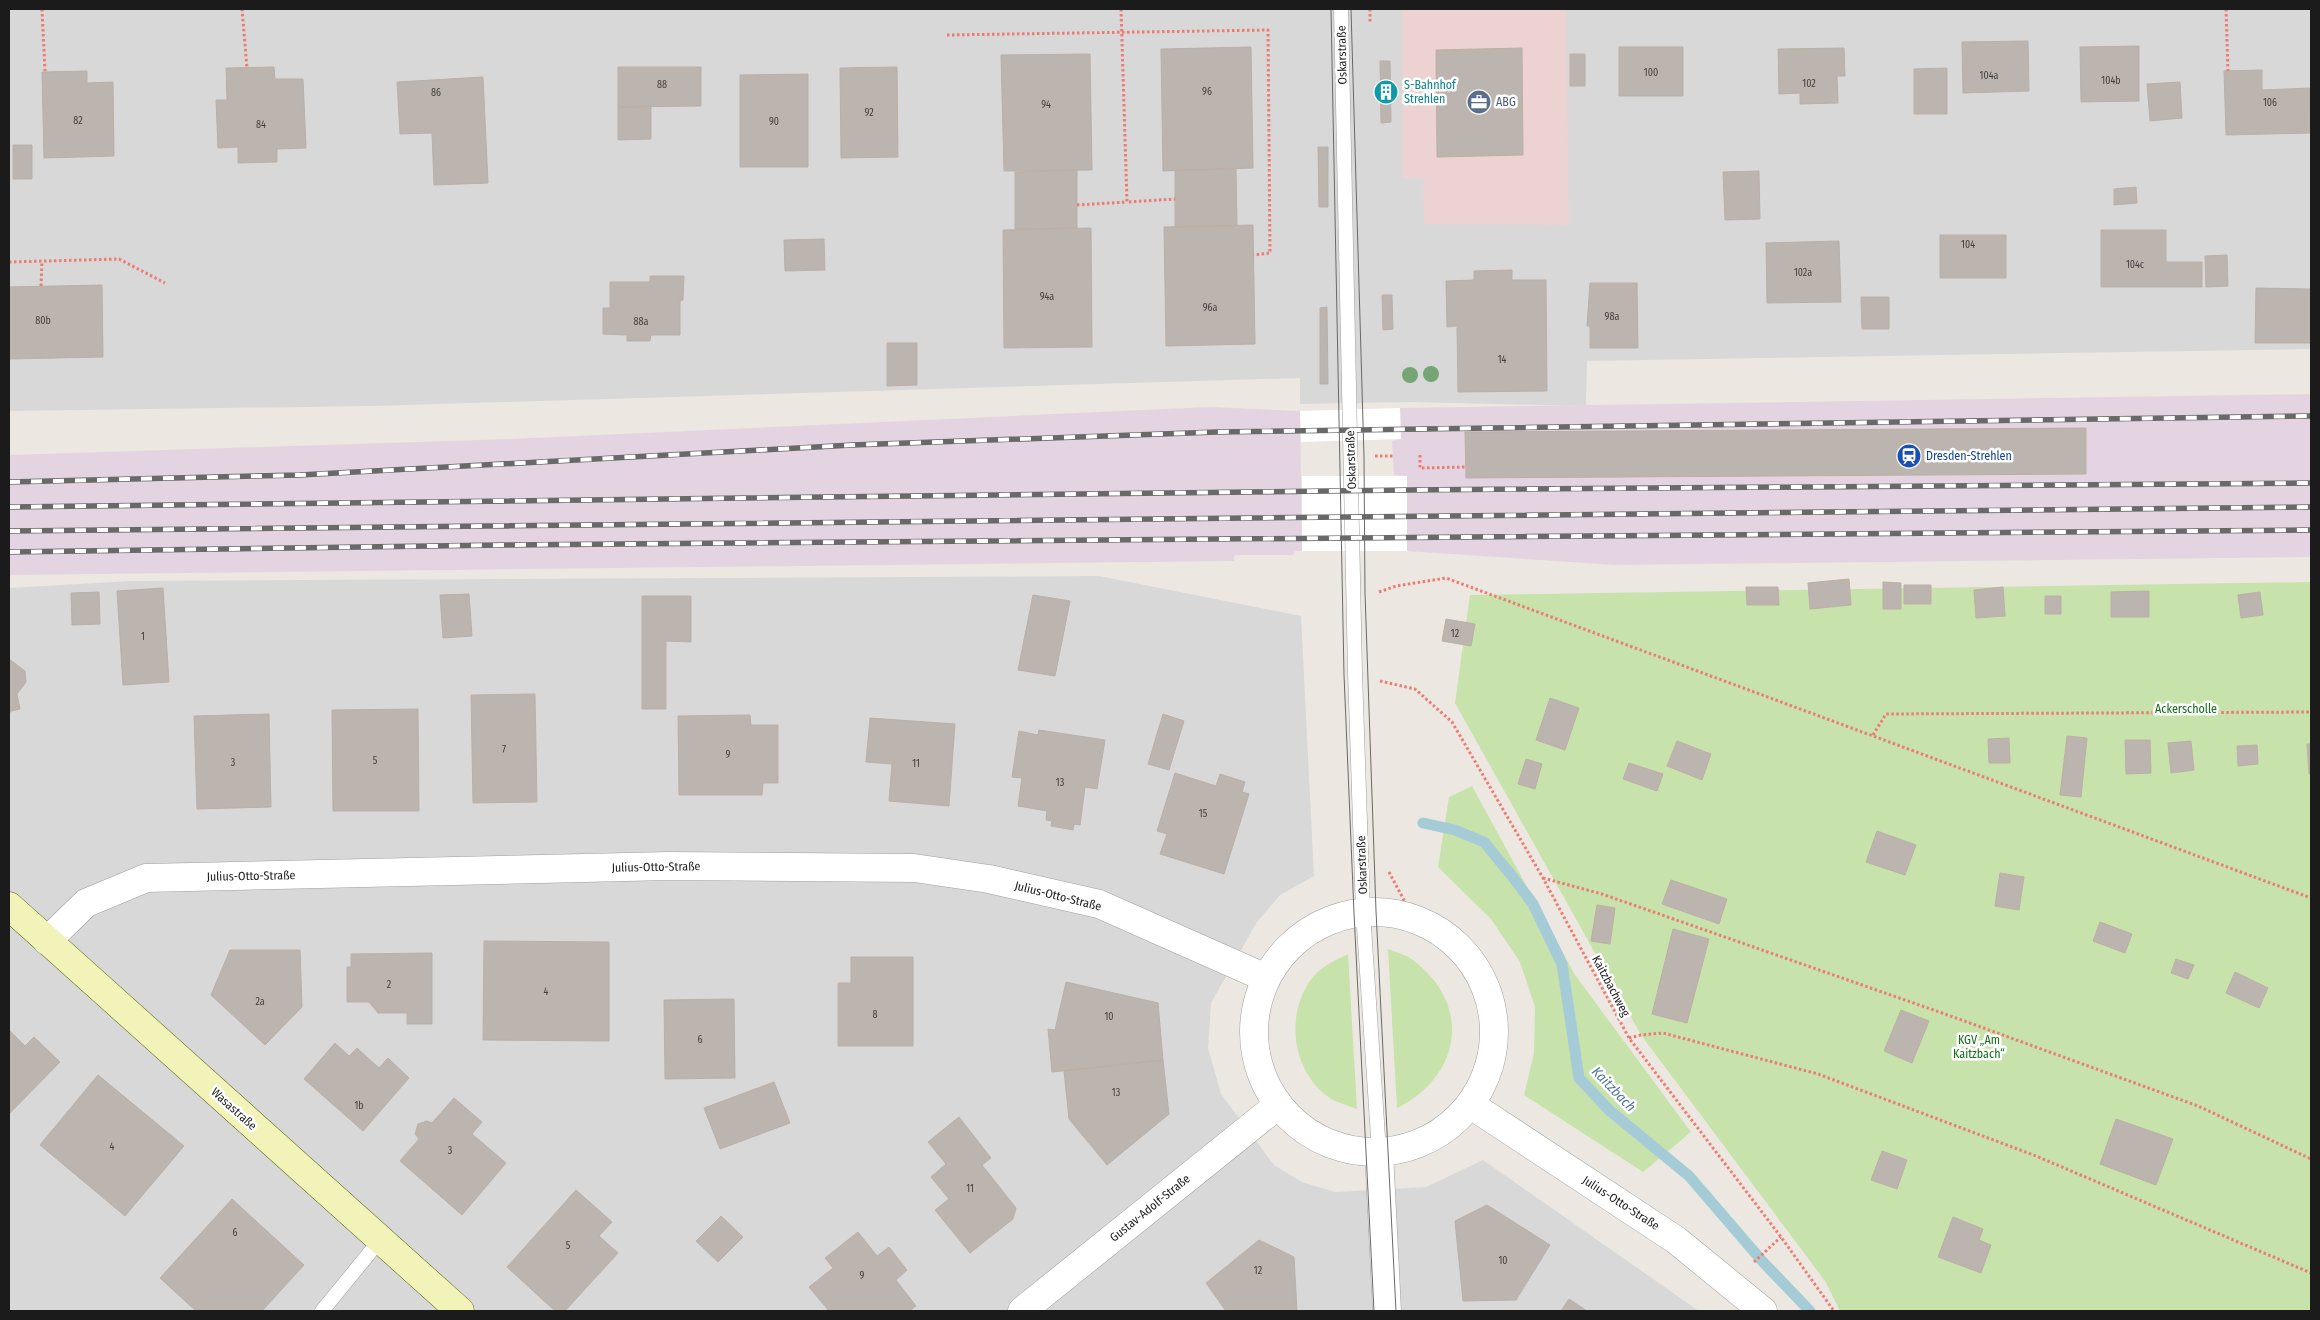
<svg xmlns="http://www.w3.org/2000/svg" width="2320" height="1320" font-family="'Fira Sans Condensed',sans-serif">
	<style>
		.residential { fill: #d9d8d8 }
		.commercial { fill: #ecd2d1 }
		.industrial { fill: #e4d4e1 }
		.grass { fill: #c7e2ab }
		.pier { fill: #fff }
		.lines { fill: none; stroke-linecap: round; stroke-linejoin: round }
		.stream { stroke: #a5ccd6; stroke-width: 11 }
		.building { fill: #bcb4ae; stroke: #bcafa5 }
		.lane-casing { stroke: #9f9f9f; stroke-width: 15 }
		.street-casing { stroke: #9f9f9f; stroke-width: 29 }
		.secondary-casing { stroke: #5e660e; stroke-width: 29 }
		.path { stroke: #ed7b71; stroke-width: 3; stroke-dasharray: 2.5 2.5; stroke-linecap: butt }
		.lane { stroke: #fff; stroke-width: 14 }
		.street { stroke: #fff; stroke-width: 28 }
		.secondary { stroke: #f1f3b8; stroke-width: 28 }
		.tram { stroke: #696969; stroke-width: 1 }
		.rail-casing { stroke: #696969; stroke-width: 5.5 }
		.rail { stroke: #fff; stroke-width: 4; stroke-dasharray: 11; stroke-linecap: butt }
		.tree { fill: #75a574 }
		.labels { text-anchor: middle; stroke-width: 5; stroke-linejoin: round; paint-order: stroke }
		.number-label { font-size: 10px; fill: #434140 }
		.street-label { font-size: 12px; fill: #1b1b1b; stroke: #fff }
		.culture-label { font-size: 12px; fill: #0d838f; stroke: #fff; text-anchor: start }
		.service-label { font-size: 12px; fill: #4e5e75; stroke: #fff; text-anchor: start }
		.transit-label { font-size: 12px; fill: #164399; stroke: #fff; text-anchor: start }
		.park-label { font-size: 12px; fill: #146e1a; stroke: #fff }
		.water-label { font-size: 14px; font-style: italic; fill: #4e769a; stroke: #fff }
	</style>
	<rect width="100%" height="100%" fill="#ece8e1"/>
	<!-- residential -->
	<path class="residential" d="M9,9H2311V349L1587,361L1586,406L1411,402L1300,404V378L373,406L9,411Z
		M1099,576L1301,616L1314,876L1280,895L1257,922L1211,1003L1208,1048L1221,1094L1274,1165L1302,1182L1335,1192L1426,1187L1483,1160L1699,1311H9V588L131,581Z"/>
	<!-- commercial -->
	<path class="commercial" d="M1402,9H1566L1569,225L1424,224L1423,178H1403Z"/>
	<!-- industrial -->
	<path class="industrial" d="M2311,394V557L1615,565L1407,551V476L1394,475L1392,441L1401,439L1400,408Z
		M1210,407L1300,411L1302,551H1295L1293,555H1234V561L9,575V455L510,439Z"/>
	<!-- grass -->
	<path class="grass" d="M2311,582V1311H1840L1825,1281L1641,1035L1455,703L1470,595Z
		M1472,786L1575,975L1691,1132L1643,1172L1524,1095L1534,1053L1535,1007L1520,962L1491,919L1438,867L1449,797Z
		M1388,949C1396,952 1406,955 1413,960C1473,1005 1461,1076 1397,1108Z
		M1348,954L1357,1109C1350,1106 1342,1104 1335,1101C1292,1077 1283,1014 1313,977C1322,966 1336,960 1348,954Z"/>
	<!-- pier -->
	<path class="pier" d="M1400,408L1401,439L1301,442L1300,411Z
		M1302,476H1407V551H1302Z"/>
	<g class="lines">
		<!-- stream -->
		<path class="stream" d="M1423,823L1455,830L1484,842L1512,876L1533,904L1562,964L1579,1078L1609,1110L1689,1176L1763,1262L1810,1311"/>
	</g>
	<!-- building -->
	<path class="building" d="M2028,41L2029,91L1963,93L1962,42Z
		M2139,46V101L2081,102L2080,47Z
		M1251,47L1253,168L1163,171L1161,49Z
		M1619,47H1683V96H1619Z
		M1522,48L1523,155L1437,157L1436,50Z
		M1844,48L1845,76H1837L1838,103L1800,104V93L1779,94L1778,49Z
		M1090,54L1092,170L1004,171L1001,55Z
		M1570,54H1585V86H1570Z
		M1380,61H1390L1391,122L1381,123Z
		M274,67L275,79H303L306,148L277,149V162L238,163V147L218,148L216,100H227L226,68Z
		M618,67H701V106L618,107Z
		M897,67L898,157L841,158L840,68Z
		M1947,68V114H1914V69Z
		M2262,70V90L2310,88L2311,133L2226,135L2224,71Z
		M87,71V83L113,82L114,156L44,158L42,72Z
		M808,74V167H740V75Z
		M483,77L488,183L434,185L432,133L400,134L397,82Z
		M2180,82L2182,118L2150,121L2147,84Z
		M651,106V139L618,140V107Z
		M13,145H32V179H13Z
		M1318,147H1328V207H1319Z
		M1236,169L1237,226L1175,227V170Z
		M1077,170V228L1015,229V172Z
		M1759,171L1760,219L1725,220L1723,172Z
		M2136,187L2137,203L2114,205V189Z
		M1253,225L1255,344L1166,346L1164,227Z
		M1091,228L1092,347L1004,348L1003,230Z
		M2101,230H2166V262H2202V287H2101Z
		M1940,235H2006V278H1940Z
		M824,239L825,270L785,271L784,240Z
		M1839,241L1841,302L1767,303L1766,243Z
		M2227,255L2228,286L2206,287L2205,256Z
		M1512,270V280H1546L1547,391L1458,392L1457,326L1447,327L1446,281L1474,280V271Z
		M650,276H684L683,300L680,301V335H651L650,341H627V335L603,334V308H610V282H650Z
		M1590,283H1637L1638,348H1590V326H1587Z
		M102,285L103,357L9,359V287Z
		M2256,288L2311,289V343H2255Z
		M1382,295H1392L1393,329L1383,330Z
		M1861,297H1889V329H1862Z
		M1327,307L1328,384H1320V308Z
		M887,343H917V385L887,386Z
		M2086,428V474L1466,478L1465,432Z
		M1849,579L1851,605L1810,609L1808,583Z
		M1883,582L1901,583V609H1883Z
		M1904,585H1931V604H1904Z
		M1746,587H1778L1779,605H1747Z
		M2003,587L2005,616L1976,618L1974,590Z
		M163,588L169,682L123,685L117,591Z
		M2149,591V617H2111V592Z
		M99,592L100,624L72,625L71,593Z
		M2260,592L2263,615L2241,618L2238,595Z
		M469,594L472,636L443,638L440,595Z
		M1033,595L1070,601L1055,676L1018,670Z
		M642,596H691V642L666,641V709H642Z
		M2045,596H2061V614H2045Z
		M1446,619L1475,624L1471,646L1442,641Z
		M9,659L25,671L26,682L17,694L20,709L11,711L9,714Z
		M535,694L537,802L473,803L471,695Z
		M1550,698L1579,708L1565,750L1536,740Z
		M418,709L419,811H333L332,710Z
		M269,714L271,807L197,809L194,716Z
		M1163,714L1184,721L1169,770L1148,764Z
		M750,715L751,725H778V783H763L762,795H679L678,716Z
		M870,718L955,724L949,806L889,801L892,764L866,762Z
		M1039,730L1105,740L1097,789L1085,787L1080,825L1074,824L1073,830L1051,826L1052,821L1046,820L1047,811L1018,806L1022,778L1012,777L1019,731L1038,735Z
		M2067,736L2087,738L2081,797L2060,795Z
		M2009,738L2010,763H1989L1988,739Z
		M2125,740H2150L2151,773L2126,774Z
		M1677,741L1711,754L1702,780L1667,766Z
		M2191,741L2194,770L2171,773L2168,743Z
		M2307,744H2311V774H2309Z
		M2257,745L2258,764L2238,766L2237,746Z
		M1526,759L1542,764L1535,789L1518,784Z
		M1629,763L1663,774L1657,791L1623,779Z
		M1175,773L1216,786L1220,774L1245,782L1242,792L1249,794L1224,874L1160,854L1167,834L1157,831Z
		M1877,831L1916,845L1905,875L1866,862Z
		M2000,873L2024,877L2019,910L1995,906Z
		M1671,880L1727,899L1719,924L1662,904Z
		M1597,905L1615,908L1610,944L1591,941Z
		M2100,922L2132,934L2125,953L2093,941Z
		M1673,929L1709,939L1687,1023L1652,1014Z
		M484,941L609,942V1041L483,1040Z
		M230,950H300L302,1007L265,1045L211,995Z
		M432,953V1024H407V1013H378L369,1002H347V967H351V954Z
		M851,957H913V1046H838V983H851Z
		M2176,959L2194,965L2188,979L2171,973Z
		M2235,972L2268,988L2259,1008L2226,993Z
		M1066,982L1158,1003L1163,1060L1052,1072L1048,1029L1055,1030Z
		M734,999L735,1078L665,1079L664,1000Z
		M1901,1010L1929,1021L1912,1063L1884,1051Z
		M9,1030L25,1046L34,1037L60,1062L9,1114Z
		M335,1043L349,1056L357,1048L379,1068L388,1058L409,1078L363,1131L304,1079Z
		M1163,1060L1169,1114L1107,1165L1069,1119L1064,1071Z
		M98,1075L184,1146L125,1216L40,1145Z
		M774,1082L790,1123L720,1149L704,1108Z
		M454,1098L482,1122L472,1134L506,1163L462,1215L400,1161L419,1139L415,1134L418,1124L427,1121L432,1123Z
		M959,1117L991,1158L982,1165L1016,1208L1013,1219L970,1253L935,1210L949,1199L931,1177L946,1164L928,1142Z
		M2116,1119L2173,1139L2156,1185L2100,1164Z
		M1882,1151L1907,1160L1897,1189L1871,1180Z
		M576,1190L612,1222L599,1236L618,1253L565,1311H555L507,1267Z
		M232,1199L304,1265L262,1311H196L160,1278Z
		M1487,1205L1550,1245L1516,1300L1463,1301L1455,1221Z
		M721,1216L743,1237L718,1262L696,1241Z
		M1953,1217L1983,1229L1979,1240L1991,1245L1981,1273L1938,1257Z
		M858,1232L877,1256L889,1247L907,1270L896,1280L916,1306L909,1311H829L809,1287L833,1268L825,1258Z
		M1259,1240L1294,1257L1297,1311H1226L1206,1283Z
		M1569,1299L1587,1311H1561Z"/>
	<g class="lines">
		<defs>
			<path id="lane" d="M1341,9L1355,672L1363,912L1379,1152
				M322,1311L380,1240"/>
			<path id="street" d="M1254 1032a120 120 0 1 1 240 0a120 120 0 1 1-240 0Z
				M47,941L86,903L146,878L669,866L914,868L989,879L1099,904L1266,978
				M1471,1105L1676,1240L1763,1311
				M1379,1152L1387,1311
				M1022,1311L1278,1105"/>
			<path id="secondary" d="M9,906L460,1311"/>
		</defs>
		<!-- lane casing -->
		<use href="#lane" class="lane-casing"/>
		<!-- street casing -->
		<use href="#street" class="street-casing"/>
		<!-- secondary casing -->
		<use href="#secondary" class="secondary-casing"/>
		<!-- path -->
		<path class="path" d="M42,9L45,71
			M242,9L247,68
			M1121,9L1127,202L1175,199
			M1370,9V23
			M2226,9L2228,71
			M947,35L1268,30L1270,253L1254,255
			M1077,205L1127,202
			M9,262L119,259L165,283
			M41,286L42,261
			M1420,455V468L1466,467
			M1375,456H1394
			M1379,592L1396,586L1446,578L2311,898
			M1380,681L1415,689L1452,722L1543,878L1629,1038L1781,1237L1834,1311
			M1873,735L1886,714L2311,712
			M1389,872L1413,917
			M1543,878L1602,894L1945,1014L2198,1106L2311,1159
			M1629,1038L1641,1035L1663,1033L1818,1074L2036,1156L2311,1273
			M1754,1262L1781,1237"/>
		<!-- lane -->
		<use href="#lane" class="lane"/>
		<!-- street -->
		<use href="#street" class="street"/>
		<!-- secondary -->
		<use href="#secondary" class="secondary"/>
		<!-- tram -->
		<path class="tram" d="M1331,9L1344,675L1354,913L1374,1311
			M1351,9L1364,457L1365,593L1376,911L1396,1311"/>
		<defs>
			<path id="rail" d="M9,482L300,475L852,445L1217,432L2311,416
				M9,507L1407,490L2311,483
				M9,531L2311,507
				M9,552L502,545L2311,530"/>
		</defs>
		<!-- rail casing -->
		<use href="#rail" class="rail-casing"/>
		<!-- rail -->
		<use href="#rail" class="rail"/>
	</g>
	<!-- trees -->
	<g class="tree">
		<circle cx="1431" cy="374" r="8"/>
		<circle cx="1410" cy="375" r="8"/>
	</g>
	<!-- icons -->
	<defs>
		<symbol id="building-disc" viewBox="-11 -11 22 22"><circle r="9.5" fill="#0f9aa8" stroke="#fff"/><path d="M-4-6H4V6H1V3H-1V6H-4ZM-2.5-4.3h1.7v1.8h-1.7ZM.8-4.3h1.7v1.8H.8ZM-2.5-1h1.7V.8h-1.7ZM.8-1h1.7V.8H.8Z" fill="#fff"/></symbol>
		<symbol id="office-disc" viewBox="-11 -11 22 22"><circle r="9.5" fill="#5c6f8a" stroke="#fff"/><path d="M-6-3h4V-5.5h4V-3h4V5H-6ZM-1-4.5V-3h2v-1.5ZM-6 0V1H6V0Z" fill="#fff"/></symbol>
		<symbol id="station-disc" viewBox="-11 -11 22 22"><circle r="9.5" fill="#1a4fb4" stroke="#fff"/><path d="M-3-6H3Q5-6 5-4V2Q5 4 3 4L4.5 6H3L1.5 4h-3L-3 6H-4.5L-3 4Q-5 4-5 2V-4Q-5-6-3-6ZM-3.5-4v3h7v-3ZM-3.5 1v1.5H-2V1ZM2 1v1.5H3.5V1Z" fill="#fff"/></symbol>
	</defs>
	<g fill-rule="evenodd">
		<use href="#building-disc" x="1372" y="78" width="28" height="28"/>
		<use href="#office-disc" x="1465" y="88" width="28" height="28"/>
		<use href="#station-disc" x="1895" y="442" width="28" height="28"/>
	</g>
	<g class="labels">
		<!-- number labels -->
		<g class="number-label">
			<text x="1651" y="76">100</text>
			<text x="1989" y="79">104a</text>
			<text x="2111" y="84">104b</text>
			<text x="1809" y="87">102</text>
			<text x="662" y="88">88</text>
			<text x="1207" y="95">96</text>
			<text x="436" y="96">86</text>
			<text x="2270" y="106">106</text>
			<text x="1046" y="108">94</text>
			<text x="869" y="116">92</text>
			<text x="78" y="124">82</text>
			<text x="774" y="125">90</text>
			<text x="261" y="128">84</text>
			<text x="1968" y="248">104</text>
			<text x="2135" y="268">104c</text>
			<text x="1803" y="276">102a</text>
			<text x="1047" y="300">94a</text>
			<text x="1210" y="311">96a</text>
			<text x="1612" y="320">98a</text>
			<text x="43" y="324">80b</text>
			<text x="641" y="325">88a</text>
			<text x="1502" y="363">14</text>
			<text x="1455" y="637">12</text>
			<text x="143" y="640">1</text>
			<text x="504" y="753">7</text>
			<text x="728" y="758">9</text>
			<text x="375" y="764">5</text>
			<text x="233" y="766">3</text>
			<text x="916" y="767">11</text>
			<text x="1060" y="786">13</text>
			<text x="1203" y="817">15</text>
			<text x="389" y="988">2</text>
			<text x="546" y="995">4</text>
			<text x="260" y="1005">2a</text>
			<text x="875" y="1018">8</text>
			<text x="1109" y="1020">10</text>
			<text x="700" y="1043">6</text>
			<text x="1116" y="1096">13</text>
			<text x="359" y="1109">1b</text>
			<text x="112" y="1150">4</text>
			<text x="450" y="1154">3</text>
			<text x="970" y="1192">11</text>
			<text x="235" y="1236">6</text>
			<text x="568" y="1249">5</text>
			<text x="1503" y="1264">10</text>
			<text x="1258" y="1274">12</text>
			<text x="862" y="1279">9</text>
		</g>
		<!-- street labels -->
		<g class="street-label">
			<text transform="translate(1342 55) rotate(-91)" y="4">Oskarstraße</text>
			<text transform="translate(1351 460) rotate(-92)" y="4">Oskarstraße</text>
			<text transform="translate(1362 865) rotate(-92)" y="4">Oskarstraße</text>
			<text transform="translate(656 867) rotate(-1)" y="4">Julius-Otto-Straße</text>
			<text transform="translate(251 876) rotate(-1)" y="4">Julius-Otto-Straße</text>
			<text transform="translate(1058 896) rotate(14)" y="4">Julius-Otto-Straße</text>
			<text transform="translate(1611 986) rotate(62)" y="4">Kaitzbachweg</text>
			<text transform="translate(234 1109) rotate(42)" y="4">Wasastraße</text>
			<text transform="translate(1621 1203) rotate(33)" y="4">Julius-Otto-Straße</text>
			<text transform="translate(1150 1208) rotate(-39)" y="4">Gustav-Adolf-Straße</text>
		</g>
		<!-- culture labels -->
		<g class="culture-label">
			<text x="1404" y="89">S-Bahnhof<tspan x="1404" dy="14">Strehlen</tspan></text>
		</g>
		<!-- service labels -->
		<g class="service-label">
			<text x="1496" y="106">ABG</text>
		</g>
		<!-- transit labels -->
		<g class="transit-label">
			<text x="1926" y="460">Dresden-Strehlen</text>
		</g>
		<!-- park labels -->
		<g class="park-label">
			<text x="2186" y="713">Ackerscholle</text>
			<text x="1979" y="1044">KGV „Am<tspan x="1979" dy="14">Kaitzbach“</tspan></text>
		</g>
		<!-- water labels -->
		<g class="water-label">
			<text transform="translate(1614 1089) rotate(46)" y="5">Kaitzbach</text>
		</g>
	</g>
	<!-- border -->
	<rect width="2320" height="1320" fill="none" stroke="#1b1b1b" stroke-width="20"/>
</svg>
